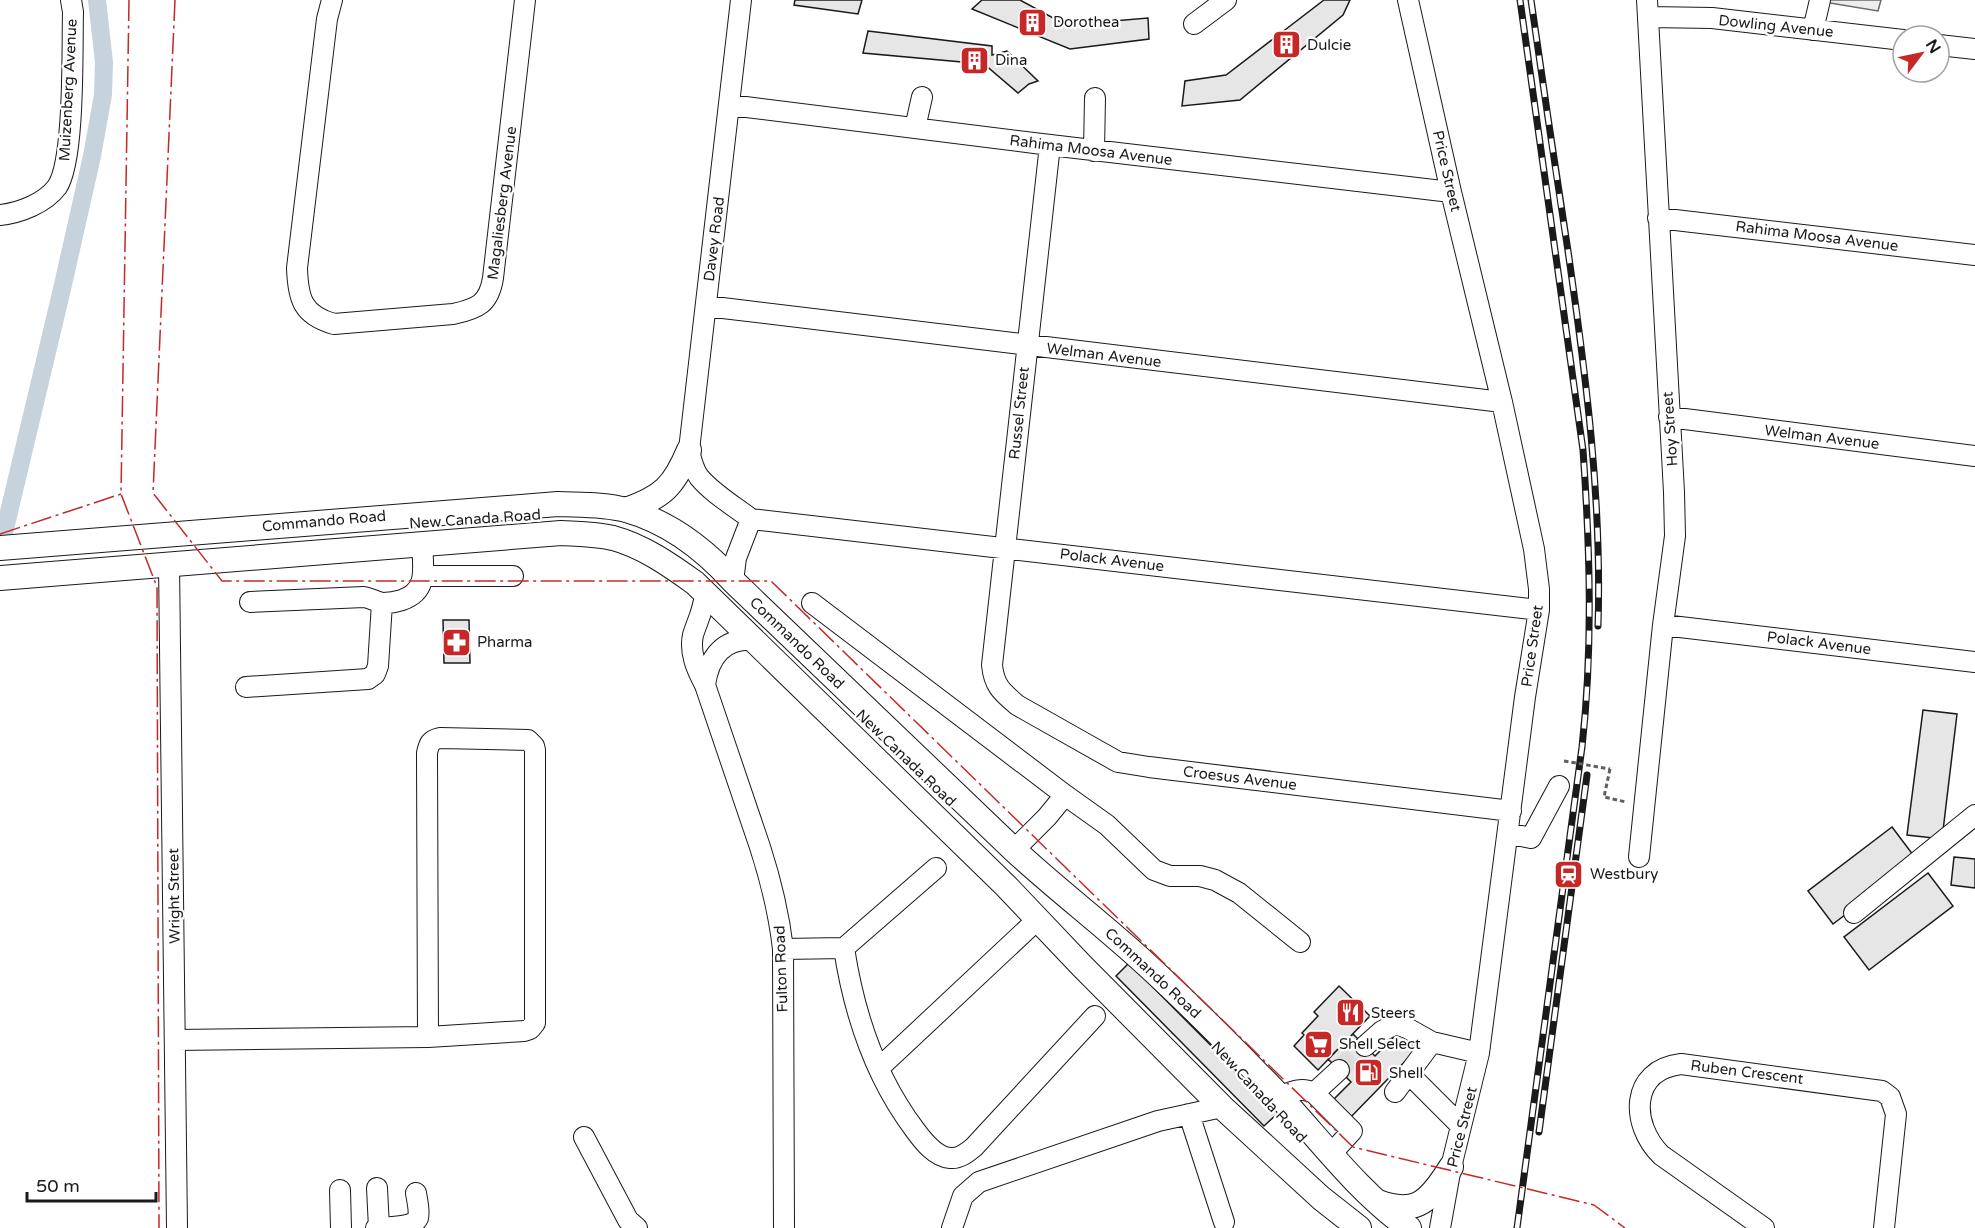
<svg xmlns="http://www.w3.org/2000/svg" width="1975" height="1228" font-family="'Varela Round',sans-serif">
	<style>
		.parking { fill: #ededed; stroke: #6a6a6a; stroke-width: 1.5 }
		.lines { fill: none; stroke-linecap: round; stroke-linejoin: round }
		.canal { stroke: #c6d2dc; stroke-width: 18 }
		.building { fill: #e6e6e6; stroke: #1a1a1a; stroke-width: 1.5 }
		.minor-tunnel { stroke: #ddd; stroke-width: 20; stroke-dasharray: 20 10; stroke-linecap: butt }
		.minor-casing { stroke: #1a1a1a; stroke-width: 22 }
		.major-casing { stroke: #1a1a1a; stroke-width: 26 }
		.path { stroke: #5f5f5f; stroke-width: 3; stroke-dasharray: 4.5 3; stroke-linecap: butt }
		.minor { stroke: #fff; stroke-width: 20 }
		.major { stroke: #fff; stroke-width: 24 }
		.rail-casing { stroke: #1a1a1a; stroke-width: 7 }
		.rail { stroke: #fff; stroke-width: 4.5; stroke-dasharray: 14; stroke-linecap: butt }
		.path-bridge { stroke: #5f5f5f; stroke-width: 3; stroke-dasharray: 4.5 3; stroke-linecap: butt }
		.power { stroke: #c62828; stroke-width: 1.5; stroke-dasharray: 21 4.5 3 4.5; stroke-linecap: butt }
		.labels { text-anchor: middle; stroke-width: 4.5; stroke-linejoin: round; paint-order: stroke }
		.poi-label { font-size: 15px; fill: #1a1a1a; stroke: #fff; text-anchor: start }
		.street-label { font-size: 15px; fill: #1a1a1a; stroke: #fff }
	</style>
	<rect width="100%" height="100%" fill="#fff"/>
	<!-- parking -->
	<path class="parking" d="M1812,0H1881L1878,11Z"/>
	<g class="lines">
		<!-- canal -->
		<path class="canal" d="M4,533L62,289L92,156L103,95L104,62L97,0"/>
	</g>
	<!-- building -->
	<path class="building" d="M795,0H862L858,14L794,5Z
		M982,0H1020L1066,25L1148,18L1149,39L1070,49L972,9Z
		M1324,0H1350L1343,15L1240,100L1182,106L1185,81L1226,75Z
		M868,31L992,46V55L1007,51L1038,81L1029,84L1018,93L984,64L863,53Z
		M443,620H469L470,663H444Z
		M1923,710L1957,714L1942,839L1907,835Z
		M1892,827L1917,860L1833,924L1808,891Z
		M1954,857L1975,859V888L1951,885Z
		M1928,873L1953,906L1869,970L1844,937Z
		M1129,963L1278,1113L1264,1126L1116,976Z
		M1339,986L1370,1016L1318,1070L1294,1046L1304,1035L1302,1033L1318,1016L1314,1012Z
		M1399,1032L1417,1049L1348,1120L1331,1102L1351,1082L1328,1059L1353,1034L1375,1056Z"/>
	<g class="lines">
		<!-- minor-tunnel -->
		<path class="minor-tunnel" d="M1339,1070L1365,1046"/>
		<defs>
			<path id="minor" d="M332,0L327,19L297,268C298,298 302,315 334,324L453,314C477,309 489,304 493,278L525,0
				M741,0L689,450C691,459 693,469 699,477C712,493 734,506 751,519L1539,610
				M1408,0L1451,192L1502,402L1534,549L1539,589V610L1525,697L1479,1053L1451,1167L1440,1228
				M1649,17L1712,18L1903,40
				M1194,24L1226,0
				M1813,30L1820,0
				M1939,45L1975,49
				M730,105L1050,145L1451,192
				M915,128L922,97
				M1050,145L992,665C994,686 1002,692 1017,705L1118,762L1149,767L1511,811
				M1094,151L1095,98
				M0,215C20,213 45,203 57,187C75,161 72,48 73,12L71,0
				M1658,218L1975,255
				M706,306L1502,402
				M1669,417L1975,456
				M169,564L177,1228
				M424,576H513
				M733,581L736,558L751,519
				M705,594C703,612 698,619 693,635C689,653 697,670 705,685L760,847C771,881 779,914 783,949L784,1228
				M250,602L364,597C370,598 377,602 383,603C389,603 396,602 402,600C429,591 423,567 422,544
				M812,603L1065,795
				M1663,625L1975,662
				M705,685C709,656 724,638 754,640
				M246,687L368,679L375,674L378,666L382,603
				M1508,833L1531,838L1559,786
				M1014,850L1047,817L1065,795L1107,825L1154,870L1170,876H1200L1215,880L1239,893L1300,942
				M1639,857L1663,625L1675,536L1674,492L1647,0
				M1854,913L1975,815
				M844,948L936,868
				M783,949L844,948C854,1014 875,1077 915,1130C923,1141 935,1157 950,1158C959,1159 967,1153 974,1147L1095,1016
				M176,1040L428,1037L524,1031L530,1029L535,1023V750L534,746L528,740L440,738C430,740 429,744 427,753L428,1037
				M1365,1046L1382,1031L1396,1024L1407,1028L1432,1042L1479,1053
				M879,1068L1037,920
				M1409,1074L1461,1126
				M1395,1092L1432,1042
				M1314,1093L1339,1070
				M1281,1096C1293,1091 1302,1087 1314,1093L1352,1131L1331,1154
				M1189,1114L1224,1222
				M584,1137L628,1220L637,1228
				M377,1188L379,1228
				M340,1190L341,1228
				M376,1228C386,1227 414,1228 418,1218C420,1211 417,1200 416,1193
				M952,1228L963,1196L979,1182L1158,1121L1222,1107
				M1764,1228L1661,1155C1630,1124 1630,1070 1681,1064L1882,1091L1890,1097L1896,1114L1884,1228"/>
			<path id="major" d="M626,510C663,497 674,486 689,450
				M0,548L558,504C580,505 604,504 626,510C669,522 704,549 733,581L1014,850C1057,890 1105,926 1148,966C1186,1001 1223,1038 1259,1075C1310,1125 1350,1186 1409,1228
				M0,578L561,533C579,534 596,534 613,538C643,546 670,565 695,583L1006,886L1082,966L1222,1107L1321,1198L1359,1228
				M1378,1202C1417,1217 1431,1199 1451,1167"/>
		</defs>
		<!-- minor casing -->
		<use href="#minor" class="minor-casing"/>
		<!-- major casing -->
		<use href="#major" class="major-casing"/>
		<!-- path -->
		<path class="path" d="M1610,769L1604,797L1626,802"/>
		<!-- minor -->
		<use href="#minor" class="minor"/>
		<!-- major -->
		<use href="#major" class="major"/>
		<defs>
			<path id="rail" d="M1531,0C1543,84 1555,167 1568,251C1586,376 1602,500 1598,626
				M1539,1132L1587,775
				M1517,1228L1582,747C1593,648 1590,549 1583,450L1520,0"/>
		</defs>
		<!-- rail casing -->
		<use href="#rail" class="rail-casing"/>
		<!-- rail -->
		<use href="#rail" class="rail"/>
		<!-- path-bridge -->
		<path class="path-bridge" d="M1564,761L1610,769"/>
		<!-- power -->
		<path class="power" d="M129,0L121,494L157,587L159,1228
			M175,0L153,493L222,581H771L1353,1147L1594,1205L1625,1228
			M0,534L121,494"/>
	</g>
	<!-- icons -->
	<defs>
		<symbol id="building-square" viewBox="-11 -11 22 22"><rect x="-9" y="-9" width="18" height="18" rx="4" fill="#c62828" stroke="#fff"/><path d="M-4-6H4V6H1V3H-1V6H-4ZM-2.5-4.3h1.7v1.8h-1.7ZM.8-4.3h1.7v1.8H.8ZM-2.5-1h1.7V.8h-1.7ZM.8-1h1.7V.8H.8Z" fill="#fff"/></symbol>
		<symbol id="pharmacy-square" viewBox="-11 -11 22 22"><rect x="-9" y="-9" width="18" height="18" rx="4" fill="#c62828" stroke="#fff"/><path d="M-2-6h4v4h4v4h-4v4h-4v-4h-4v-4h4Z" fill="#fff"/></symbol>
		<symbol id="station-square" viewBox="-11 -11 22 22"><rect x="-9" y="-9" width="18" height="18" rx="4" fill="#c62828" stroke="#fff"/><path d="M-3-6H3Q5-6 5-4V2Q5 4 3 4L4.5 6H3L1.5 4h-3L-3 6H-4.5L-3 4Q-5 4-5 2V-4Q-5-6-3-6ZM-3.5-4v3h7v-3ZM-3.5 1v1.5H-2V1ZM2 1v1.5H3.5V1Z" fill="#fff"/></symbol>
		<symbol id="restaurant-square" viewBox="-11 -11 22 22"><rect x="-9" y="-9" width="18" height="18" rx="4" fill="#c62828" stroke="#fff"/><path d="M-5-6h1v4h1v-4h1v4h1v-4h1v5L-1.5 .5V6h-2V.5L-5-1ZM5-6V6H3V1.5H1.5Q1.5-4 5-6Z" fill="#fff"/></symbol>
		<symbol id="supermarket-square" viewBox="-11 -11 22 22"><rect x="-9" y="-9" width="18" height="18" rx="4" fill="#c62828" stroke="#fff"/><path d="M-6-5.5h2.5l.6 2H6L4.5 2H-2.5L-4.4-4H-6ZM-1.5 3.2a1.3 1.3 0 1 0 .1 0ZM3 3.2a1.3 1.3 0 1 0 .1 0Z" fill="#fff"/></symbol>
		<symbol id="fuel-square" viewBox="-11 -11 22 22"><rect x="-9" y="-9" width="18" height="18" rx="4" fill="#c62828" stroke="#fff"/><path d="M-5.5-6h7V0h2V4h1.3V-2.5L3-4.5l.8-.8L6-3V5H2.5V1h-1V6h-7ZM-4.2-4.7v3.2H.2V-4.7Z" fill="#fff"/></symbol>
	</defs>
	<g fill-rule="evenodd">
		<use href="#building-square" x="1016" y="6" width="33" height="33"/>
		<use href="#building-square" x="1270" y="28" width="33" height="33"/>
		<use href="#building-square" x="958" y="44" width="33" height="33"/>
		<use href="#pharmacy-square" x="440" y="626" width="33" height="33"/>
		<use href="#station-square" x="1552" y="858" width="33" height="33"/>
		<use href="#restaurant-square" x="1334" y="996" width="33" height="33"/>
		<use href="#supermarket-square" x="1302" y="1028" width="33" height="33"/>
		<use href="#fuel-square" x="1352" y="1056" width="33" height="33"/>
	</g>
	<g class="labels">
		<!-- poi labels -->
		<g class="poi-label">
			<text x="1053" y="27">Dorothea</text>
			<text x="1307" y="50">Dulcie</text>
			<text x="995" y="65">Dina</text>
			<text x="477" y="647">Pharma</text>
			<text x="1590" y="879">Westbury</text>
			<text x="1371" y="1018">Steers</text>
			<text x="1339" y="1049">Shell Select</text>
			<text x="1389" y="1078">Shell</text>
		</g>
		<!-- street labels -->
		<g class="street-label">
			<text transform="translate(1776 26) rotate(6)" y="5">Dowling Avenue</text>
			<text transform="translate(68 90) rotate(-87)" y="5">Muizenberg Avenue</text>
			<text transform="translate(1091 150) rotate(7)" y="5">Rahima Moosa Avenue</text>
			<text transform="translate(1447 171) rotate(77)" y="5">Price Street</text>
			<text transform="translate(502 203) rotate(-83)" y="5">Magaliesberg Avenue</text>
			<text transform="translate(1817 236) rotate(7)" y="5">Rahima Moosa Avenue</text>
			<text transform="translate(714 239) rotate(-83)" y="5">Davey Road</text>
			<text transform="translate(1104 355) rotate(7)" y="5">Welman Avenue</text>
			<text transform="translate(1019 413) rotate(-84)" y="5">Russel Street</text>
			<text transform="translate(1670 429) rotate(-94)" y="5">Hoy Street</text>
			<text transform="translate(1822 437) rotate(7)" y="5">Welman Avenue</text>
			<text transform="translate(475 519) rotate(-4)" y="5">New Canada Road</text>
			<text transform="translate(324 521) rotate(-5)" y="5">Commando Road</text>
			<text transform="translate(1112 560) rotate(7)" y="5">Polack Avenue</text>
			<text transform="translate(797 643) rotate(44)" y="5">Commando Road</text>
			<text transform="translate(1819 643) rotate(7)" y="5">Polack Avenue</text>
			<text transform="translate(1532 646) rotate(-82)" y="5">Price Street</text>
			<text transform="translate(906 758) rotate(44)" y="5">New Canada Road</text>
			<text transform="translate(1240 778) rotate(7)" y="5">Croesus Avenue</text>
			<text transform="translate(174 896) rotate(-91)" y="5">Wright Street</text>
			<text transform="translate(781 969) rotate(-92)" y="5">Fulton Road</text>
			<text transform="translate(1153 973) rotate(43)" y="5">Commando Road</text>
			<text transform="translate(1747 1072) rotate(7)" y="5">Ruben Crescent</text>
			<text transform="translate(1259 1092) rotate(47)" y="5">New Canada Road</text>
			<text transform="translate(1462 1127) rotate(-76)" y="5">Price Street</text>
		</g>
	</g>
	<!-- north arrow -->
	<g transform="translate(1921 54) rotate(58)"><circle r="28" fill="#ffffff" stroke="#a3a3a3" stroke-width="1.5"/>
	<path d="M0-4.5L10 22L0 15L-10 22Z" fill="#c62828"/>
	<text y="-9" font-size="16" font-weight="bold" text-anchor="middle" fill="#1a1a1a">N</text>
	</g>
	<!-- scale -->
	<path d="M27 1192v9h129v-9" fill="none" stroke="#1a1a1a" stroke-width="3"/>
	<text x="36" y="1192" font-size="18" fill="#1a1a1a" stroke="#ffffff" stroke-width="4.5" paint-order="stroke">50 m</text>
</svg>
